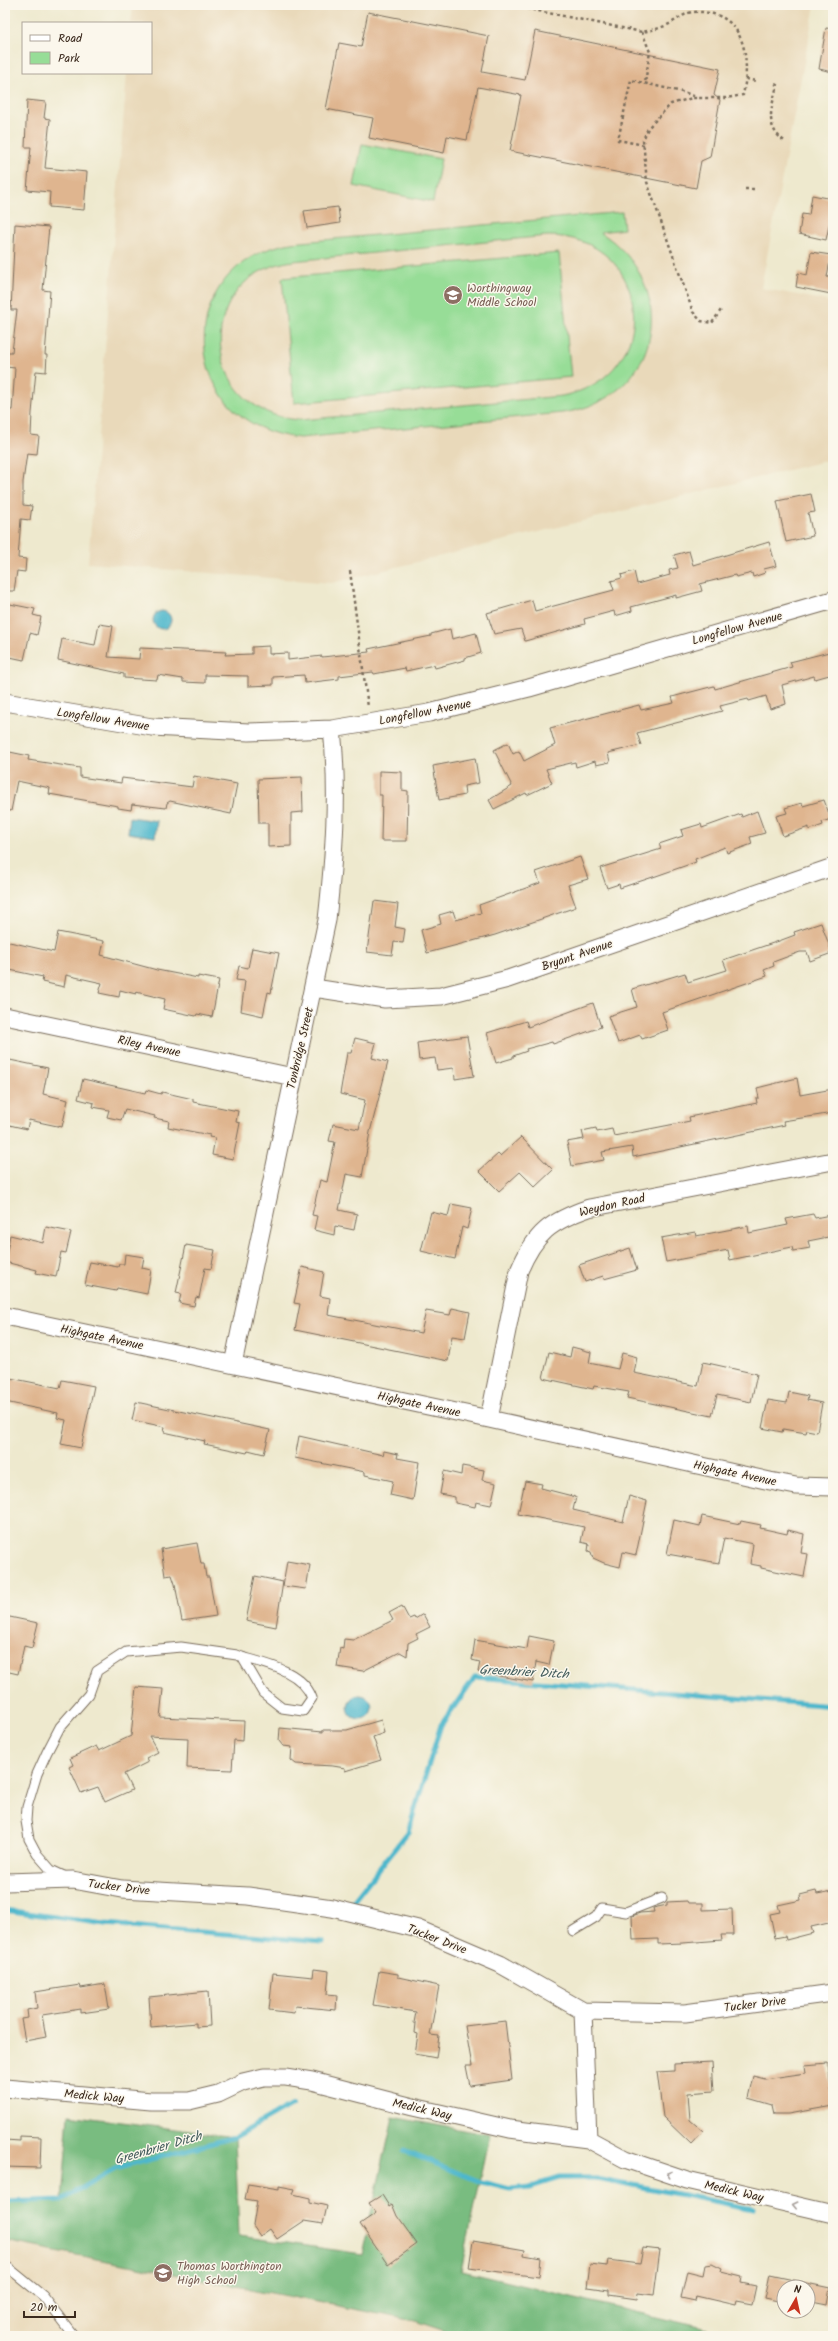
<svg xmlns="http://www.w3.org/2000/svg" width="838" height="2341" font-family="Kalam,sans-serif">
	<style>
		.built { fill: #e9d9ba }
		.green { fill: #97dd97; stroke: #69845a; fill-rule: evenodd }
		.forest { fill: #79bc80; stroke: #5a734f }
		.water { fill: #4eb7cc; stroke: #447075 }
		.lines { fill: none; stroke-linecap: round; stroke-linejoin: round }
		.stream { stroke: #4eb7cc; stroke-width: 5 }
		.building { fill: #dfb58f }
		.service-casing { stroke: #7a6d5c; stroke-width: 11 }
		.minor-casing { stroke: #7a6d5c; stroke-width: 19 }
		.path { stroke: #7a6d5c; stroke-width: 2.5; stroke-dasharray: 3 3; stroke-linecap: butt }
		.service { stroke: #fff; stroke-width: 9 }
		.minor { stroke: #fff; stroke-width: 17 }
		.oneway { stroke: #a79f9a }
		.labels { text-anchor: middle; stroke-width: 3; stroke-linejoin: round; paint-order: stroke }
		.education-label { font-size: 12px; fill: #785e54; stroke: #fbf7ec; text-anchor: start }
		.street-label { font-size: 12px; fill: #3b2a1e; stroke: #fbf7ec }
		.water-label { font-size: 13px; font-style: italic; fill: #425b5b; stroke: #fbf7ec }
	</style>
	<rect width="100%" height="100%" fill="#fbf7ec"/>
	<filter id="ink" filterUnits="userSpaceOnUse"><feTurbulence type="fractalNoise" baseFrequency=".025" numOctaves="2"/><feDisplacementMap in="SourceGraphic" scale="8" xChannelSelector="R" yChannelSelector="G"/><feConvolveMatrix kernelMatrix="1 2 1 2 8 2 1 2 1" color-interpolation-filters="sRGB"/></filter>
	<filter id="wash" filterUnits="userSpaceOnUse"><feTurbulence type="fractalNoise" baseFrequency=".012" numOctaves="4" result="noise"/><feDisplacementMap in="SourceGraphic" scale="16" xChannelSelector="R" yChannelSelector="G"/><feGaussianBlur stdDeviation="0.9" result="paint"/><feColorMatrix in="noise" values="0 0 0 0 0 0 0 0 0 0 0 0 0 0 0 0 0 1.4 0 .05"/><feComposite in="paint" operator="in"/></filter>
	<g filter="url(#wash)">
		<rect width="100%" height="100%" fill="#eee9ce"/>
		<!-- built -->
		<path class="built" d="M133,5H815L761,288L833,302V459L332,583L88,563L127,73H151V23H131Z
			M5,2211L638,2336H5Z"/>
		<!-- green -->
		<path class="green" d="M362,144L441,159L433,202L354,186Z
			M622,212L624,229L600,232C683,285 662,399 562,413L300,438C178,427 170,264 291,243ZM547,236C653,235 666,376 562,396L300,420C198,413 192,275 293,261Z
			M559,253L571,377L294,403L282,278Z"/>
		<!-- forest -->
		<path class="forest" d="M69,2115L235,2137L239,2236L362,2254L393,2117L490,2135L461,2271L737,2336H460L415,2321L5,2241V2202L62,2200Z"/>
		<!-- water -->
		<path class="water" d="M153 620a9 9 0 1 1 18 0a9 9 0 1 1-18 0Z
			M130,817L157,821L155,837L128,833Z
			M348 1707a12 12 0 1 1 24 0a12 12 0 1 1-24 0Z"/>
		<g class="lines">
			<!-- stream -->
			<path class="stream" d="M351,1904L408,1832L441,1725L475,1677L833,1706
				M5,1910L105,1924L322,1942
				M404,2151L481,2182L510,2189L530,2187L559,2178H597L753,2209
				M5,2202L62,2200L115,2169L235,2137L292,2105"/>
		</g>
		<g id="blocks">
			<!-- building -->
			<path class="building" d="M368,12L489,36L482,72L525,80L535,31L720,69L714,95L720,100L710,157L701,161L696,188L510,151L521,95L478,87L467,140L447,136L444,153L369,138L373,118L326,109L339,43L361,47Z
				M826,28L833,29V72L819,69Z
				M27,100L46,102L44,118L50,119L45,168L87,172L84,210L49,207L50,192L27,190L31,147H25Z
				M812,195L833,199V221H830L826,240L799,234L802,214L809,215Z
				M338,207L340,223L307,228L304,211Z
				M15,224L49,227L43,290L50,291L45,355H47L46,372L36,371L32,413L31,435L39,436L37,454L27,453L23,482V505L32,506L30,520L21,519L18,558L26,559L25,572L17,571L14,591H5V424L7,410H12L15,368L6,367L8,352H12L17,310H11Z
				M811,252L831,255L827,277L833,278L831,294L796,287L798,273L807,275Z
				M811,494L815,512L808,513L813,536L786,542L777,501Z
				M769,542L776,566L764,569L765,573L753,577L752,573L736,577L735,575L700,584L702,591L676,598V595L631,607L632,611L615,616L614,611L584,619L585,624L525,641L521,629L494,634L487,613L532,600L535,611L614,590L611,581L622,578L621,575L634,571L637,584L670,575L669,570L678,568L674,555L689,551L693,565Z
				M5,603L35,609L33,615L41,617L37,635L30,633L24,660L5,656Z
				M99,624L113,626L108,657L139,659L140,648L226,652L225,655L252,654V647L269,646V654L288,653V660L322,656V657L369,652L368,649L431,636V634L450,629L452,639L476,633L481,653L465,658V660L435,668L434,665L406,671L405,668L374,674L373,672L339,676V679L305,683L304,675L273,677V685L248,686V676L205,675V683L183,682V679L158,675L157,680L124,678V674L58,660L62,639L95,645Z
				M833,651V674L815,679L814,676L782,685L786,704L770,709L766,696L749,701L748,699L720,706L722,711L637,733L641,745L608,753L610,762L596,765L595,761L576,767L575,762L546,769L552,783L527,795L526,793L494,809L489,800L512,786L494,750L508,743L513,754L519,751L524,761L555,745L550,728L639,705L641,710L674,703L672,697L714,686L715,689L792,667L790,662Z
				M5,751L29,756L28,760L80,768V777L121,783L122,778L192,787L194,776L237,784L231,814L170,801L167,803L166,808L132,804L131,810L118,808V806L49,794L50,788L17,781L11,811L5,810Z
				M475,758L479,783L464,786L465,795L439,800L433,766Z
				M379,771L402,772V790L408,791L407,841H381L382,795H379Z
				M302,777L303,812L291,813V846L268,847V823H259L258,779Z
				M824,800L831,819L822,822L823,825L809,830V827L783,836L776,816L787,813L785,808L802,803L803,806Z
				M757,811L765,833L750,837L752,844L727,853L725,847L695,859L696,862L656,876L620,888L619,884L607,888L600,868L661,849L659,844L683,836L681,830L701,824L702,828L741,814L742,817Z
				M580,857L588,879L568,885L576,907L495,935L427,953L421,930L441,924L439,915L453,911L456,920L481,913L479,905L540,883L536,872Z
				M374,901L398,904L395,927L405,929L403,943L394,942L392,955L367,952Z
				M821,923L832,953L810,961L807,952H800L773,962L774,966L764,970L767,976L662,1012L668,1030L642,1039L640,1035L618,1043L608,1016L637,1007L632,989L685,973L688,982L727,970L723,960L779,941L795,935L794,932Z
				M58,932L104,941L101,955L157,970L198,978V976L219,980L212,1017L197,1014L196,1016L163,1009L165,999L136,992V994L120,990L119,997L99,993L102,983L66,975L64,987L42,982L43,977L5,969V941L54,952Z
				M252,948L279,953L271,993L268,992L263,1016L241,1011L245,981L236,980L239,966L248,968Z
				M593,1003L601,1027L553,1044L552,1042L526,1049L527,1051L513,1056V1058L496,1063L487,1033L526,1021L528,1027Z
				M467,1036L474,1076L455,1079L454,1068L437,1070L435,1058L419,1060L417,1043Z
				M355,1038L376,1043L372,1058L388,1062L370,1132L362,1177L346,1174L339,1210L357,1214L354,1230L335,1226L334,1235L314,1230L317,1216L312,1215L320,1180L327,1182L335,1142L329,1141L333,1124L359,1129L365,1100L340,1094L347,1053H351Z
				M5,1059L48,1068L43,1094L68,1100L62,1127L29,1120L27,1129L5,1124Z
				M797,1078L800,1095L833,1089V1113L783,1121L785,1125L633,1157L632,1147L602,1152L604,1160L572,1166L567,1142L584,1139L582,1131L596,1128L597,1132L612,1129L614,1136L690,1121L689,1117L757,1103L756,1098H759L757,1088Z
				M83,1079L145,1093L146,1090L161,1094L162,1092L193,1099V1102L238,1111L236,1122L240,1123L233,1159L212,1155L215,1138L209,1137L210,1135L168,1127L169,1121L154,1118L155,1116L125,1109L121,1120L107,1117L109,1110L93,1107L94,1103L78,1099Z
				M521,1137L553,1170L535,1187L520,1172L499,1191L479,1171L498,1154L500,1156Z
				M451,1204L472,1208L467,1229L462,1227L455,1259L421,1251L431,1212L448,1216Z
				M813,1214L815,1218L830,1215L833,1236L808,1241L810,1248L793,1251L792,1247L730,1260L728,1250L666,1262L661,1238L695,1232L696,1236L748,1226L749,1233L788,1225L786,1219Z
				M46,1227L71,1232L66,1253L61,1252L56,1277L36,1273L37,1270L5,1262L10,1235L43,1243Z
				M186,1245L215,1250L211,1269L205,1268L199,1298L196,1297L194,1306L179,1303L181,1294L176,1293Z
				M630,1248L637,1270L604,1279L603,1276L585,1282L579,1265Z
				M125,1254L144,1257L142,1268L151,1270L147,1294L117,1288L116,1291L85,1285L90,1262L118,1267L119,1264H124Z
				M302,1267L324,1272L320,1296L330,1298L328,1315L421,1333L426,1311L450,1315L452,1308L470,1312L465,1338L452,1336L448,1361L295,1330L300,1304L294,1303Z
				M572,1347L591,1352L589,1363L618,1369L622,1353L637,1357L634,1373L698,1386L703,1362L757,1374L751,1402L717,1395L712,1416L627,1398L629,1392L594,1386L593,1389L543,1378L549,1352L570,1357Z
				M5,1377L60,1388L62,1380L94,1386L81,1448L61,1444L66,1420L57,1418L58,1413L5,1402Z
				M789,1392L808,1396L807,1400L822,1403L817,1432L807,1430L806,1433L783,1429L782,1432L762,1428L768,1400L787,1403Z
				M136,1402L270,1430L264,1454L248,1450L247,1453L204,1444L205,1441L164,1432L165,1427L132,1420Z
				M299,1436L383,1455L384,1451L398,1454L397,1458L419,1462L413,1500L390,1495L393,1481L365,1475V1472L295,1458Z
				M462,1466L484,1470L482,1480L496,1483L491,1505L476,1502L475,1507L455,1503V1497L440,1494L444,1471L461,1475Z
				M525,1481L542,1484L541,1488L576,1497L573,1510L623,1522L629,1496L647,1501L636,1555L623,1552L620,1567L604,1563L593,1558L591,1552L588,1551L589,1544L581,1542L584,1527L518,1514Z
				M702,1516L740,1524L741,1521L761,1525L760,1528L787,1534L788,1530L804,1534L801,1553L808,1554L804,1577L761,1568V1566L750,1564L753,1544L724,1538L719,1563L667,1554L674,1520L700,1526Z
				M197,1543L201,1564H204L206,1577H209L216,1616L182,1621L175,1584L172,1575L165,1576L161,1549Z
				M287,1561L310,1565L306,1589L283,1586Z
				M255,1576L283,1582L276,1627L246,1621Z
				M402,1606L409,1619L414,1617L415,1619L423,1614L430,1627L416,1634L418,1638L408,1643L407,1656L400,1652L363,1671L337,1667L340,1648L343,1649L344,1639L353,1640L393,1620L389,1613Z
				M5,1616L38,1623L32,1648L24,1646L18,1674L5,1671Z
				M529,1636L554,1641L549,1665L536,1662L533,1682L478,1672L480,1662L472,1660L475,1640L527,1649Z
				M136,1687L163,1689L160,1717L244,1721L243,1741L234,1740L232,1770L187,1768L188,1738L149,1736L158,1752L146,1758L148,1762L124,1774L132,1790L105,1802L98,1787L81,1793L69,1767L73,1765L70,1758L96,1746L99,1751L131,1736Z
				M381,1720L384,1733L373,1737L381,1760L345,1771V1768L333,1766L296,1764L291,1760L292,1747L283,1746L279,1741L280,1728L323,1732V1730H347Z
				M816,1891L817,1894L833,1891V1922L811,1927L813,1933L786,1940L785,1936L775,1938L770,1914L780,1912L778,1905L801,1900L800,1895Z
				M687,1901L688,1903H703V1910L732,1909L733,1935H721L722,1940L683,1943L658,1944V1939L633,1940L632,1916L640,1913L654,1912L653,1908L667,1905V1902Z
				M314,1969L329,1971L327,1994L337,1995L336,2010L295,2006L294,2013L269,2010L273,1973L313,1977Z
				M379,1971L398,1974V1977L439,1986L430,2035L439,2036L436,2058L415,2054L418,2034L415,2033L416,2023H414L416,2012L373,2005Z
				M105,1984L109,2009L81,2013V2009L42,2015L46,2037L25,2041L21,2019L28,2018L27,2010L37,2008L35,1992L80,1985L81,1988Z
				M208,1991L210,2026L196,2027V2023L151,2027L149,1997Z
				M505,2021L512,2080L470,2086L466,2066H472L465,2026Z
				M712,2062L714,2091L688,2093L690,2120L703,2131L691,2144L663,2117L657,2072L674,2071V2064Z
				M828,2063L833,2106L788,2114H774L772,2105L748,2098L753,2076L765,2079L806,2073L805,2065Z
				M20,2136L41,2137L40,2168L5,2167V2140L20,2141Z
				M248,2184L279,2189V2186L295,2189L293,2194L310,2198V2202L327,2206L323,2224L304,2221L277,2239L270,2229L260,2236L253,2226L257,2201L245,2199Z
				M382,2195L389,2206L392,2204L397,2216L417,2244L388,2265L360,2224L376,2213L369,2203Z
				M473,2241L525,2250L524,2255L541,2258L539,2277L469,2268Z
				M643,2248L660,2250L654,2295L638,2293L637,2299L609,2295V2290L587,2287L590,2264L607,2266L608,2260L640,2264Z
				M712,2264L722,2269L721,2272L742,2277L741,2283L756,2286L752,2304L736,2301L735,2305L696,2296L695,2301L681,2298L687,2271L703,2275L705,2265Z
				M769,2275L830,2288L827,2305L812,2302L811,2306L808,2305V2287H784V2301L779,2300L778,2302L764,2299Z"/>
		</g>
	</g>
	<g filter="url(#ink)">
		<use href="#blocks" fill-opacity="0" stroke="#7a6d5c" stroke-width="1"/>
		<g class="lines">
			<defs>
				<path id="service" d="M66,1877L51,1870L37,1854L29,1839L26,1821L27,1807L37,1774L47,1752L60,1727L89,1694L97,1671L126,1652L181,1647L237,1655L242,1657C267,1664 302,1671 312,1698L303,1711L282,1708L263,1693L242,1657
					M573,1931L596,1917L602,1908L626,1912L662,1898
					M5,2265L43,2296L74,2336"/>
				<path id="minor" d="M5,702L152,727L249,732L332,729L429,713L529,688L833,600
					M314,988L385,999L441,996L508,979L833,867
					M5,1016L293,1077
					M5,1316L489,1419L770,1481L796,1486L833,1487
					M233,1364L327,920C334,856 339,794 332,729
					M489,1419L519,1271C535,1233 551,1221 589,1208L833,1161
					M5,1882L73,1880L122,1889L248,1896L332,1908L418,1929L500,1964L583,2011L685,2013L833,1993
					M583,2011L588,2139
					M5,2088L151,2101H189L218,2094L243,2082L264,2077H286L312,2081L413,2107L510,2129L588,2139L625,2159L687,2180L833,2214"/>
			</defs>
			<!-- service casing -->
			<use href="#service" class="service-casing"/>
			<!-- minor casing -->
			<use href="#minor" class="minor-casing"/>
			<!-- path -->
			<path class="path" d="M509,5L642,32C653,30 662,28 671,23C678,19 685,13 693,12C745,9 751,57 743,95L726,98H692L671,104L648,128L643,140L647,182L693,312L701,321L712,323L721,310
				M642,32L650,52L645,83
				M746,79L756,81
				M775,84L777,85C772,108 763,127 786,142
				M644,145L618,140L631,80L686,93L696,97
				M745,189H755
				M350,571L368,707"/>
			<!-- service -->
			<use href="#service" class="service"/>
			<!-- minor -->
			<use href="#minor" class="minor"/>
		</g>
		<!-- one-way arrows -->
		<defs><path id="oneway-chevron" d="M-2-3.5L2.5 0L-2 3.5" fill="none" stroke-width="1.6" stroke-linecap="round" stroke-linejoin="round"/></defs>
		<g class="oneway">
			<use href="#oneway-chevron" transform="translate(669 2174) rotate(-162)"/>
			<use href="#oneway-chevron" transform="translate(795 2205) rotate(-167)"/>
		</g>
	</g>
	<!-- icons -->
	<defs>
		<symbol id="school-disc" viewBox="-11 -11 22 22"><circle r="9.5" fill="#8d6e63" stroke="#fbf7ec"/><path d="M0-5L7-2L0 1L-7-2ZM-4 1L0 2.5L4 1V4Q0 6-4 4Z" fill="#fff"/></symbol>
	</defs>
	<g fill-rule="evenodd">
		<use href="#school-disc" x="442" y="284" width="22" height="22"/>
		<use href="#school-disc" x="152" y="2262" width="22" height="22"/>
	</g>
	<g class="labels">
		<!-- education labels -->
		<g class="education-label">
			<text x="467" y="292">Worthingway<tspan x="467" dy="14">Middle School</tspan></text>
			<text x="177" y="2270">Thomas Worthington<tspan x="177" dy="14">High School</tspan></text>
		</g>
		<!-- street labels -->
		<g class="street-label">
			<text transform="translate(737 628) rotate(-16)" y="4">Longfellow Avenue</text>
			<text transform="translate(425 712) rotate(-11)" y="4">Longfellow Avenue</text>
			<text transform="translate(103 719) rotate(9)" y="4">Longfellow Avenue</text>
			<text transform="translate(577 955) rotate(-19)" y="4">Bryant Avenue</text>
			<text transform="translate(149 1046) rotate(12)" y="4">Riley Avenue</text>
			<text transform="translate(300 1048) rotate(-77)" y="4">Tonbridge Street</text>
			<text transform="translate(612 1205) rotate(-13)" y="4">Weydon Road</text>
			<text transform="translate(102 1337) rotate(12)" y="4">Highgate Avenue</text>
			<text transform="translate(419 1404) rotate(12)" y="4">Highgate Avenue</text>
			<text transform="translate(735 1473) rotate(12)" y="4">Highgate Avenue</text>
			<text transform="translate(119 1887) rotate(7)" y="4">Tucker Drive</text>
			<text transform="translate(437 1939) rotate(21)" y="4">Tucker Drive</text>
			<text transform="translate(755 2004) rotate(-7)" y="4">Tucker Drive</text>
			<text transform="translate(94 2096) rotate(5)" y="4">Medick Way</text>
			<text transform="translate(422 2109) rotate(13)" y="4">Medick Way</text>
			<text transform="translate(734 2191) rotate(13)" y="4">Medick Way</text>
		</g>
		<!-- water labels -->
		<g class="water-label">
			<text transform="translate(524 1671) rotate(3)" y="5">Greenbrier Ditch</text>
			<text transform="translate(158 2147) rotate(-16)" y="5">Greenbrier Ditch</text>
		</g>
	</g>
	<!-- margin -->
	<rect width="838" height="2341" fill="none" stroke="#fbf7ec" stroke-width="20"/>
	<!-- legend -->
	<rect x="22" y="22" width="130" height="52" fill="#fbf7ec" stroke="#aea59a"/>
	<rect x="30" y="35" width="20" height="6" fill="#ffffff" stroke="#aea59a"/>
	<text x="58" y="42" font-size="12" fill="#3b2a1e">Road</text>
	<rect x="30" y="52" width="20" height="12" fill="#97dd97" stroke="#aea59a"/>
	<text x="58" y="62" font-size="12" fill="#3b2a1e">Park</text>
	<!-- north arrow -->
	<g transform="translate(796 2299) rotate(9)"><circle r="19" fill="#fbf7ec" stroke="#aea59a"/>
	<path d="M0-3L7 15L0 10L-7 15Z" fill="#c8321e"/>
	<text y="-6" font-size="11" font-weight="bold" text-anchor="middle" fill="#3b2a1e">N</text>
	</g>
	<!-- scale -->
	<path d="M24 2311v6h51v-6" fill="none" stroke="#3b2a1e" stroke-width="2"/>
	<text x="30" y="2311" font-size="12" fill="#3b2a1e" stroke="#fbf7ec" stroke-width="3" paint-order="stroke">20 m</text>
</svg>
